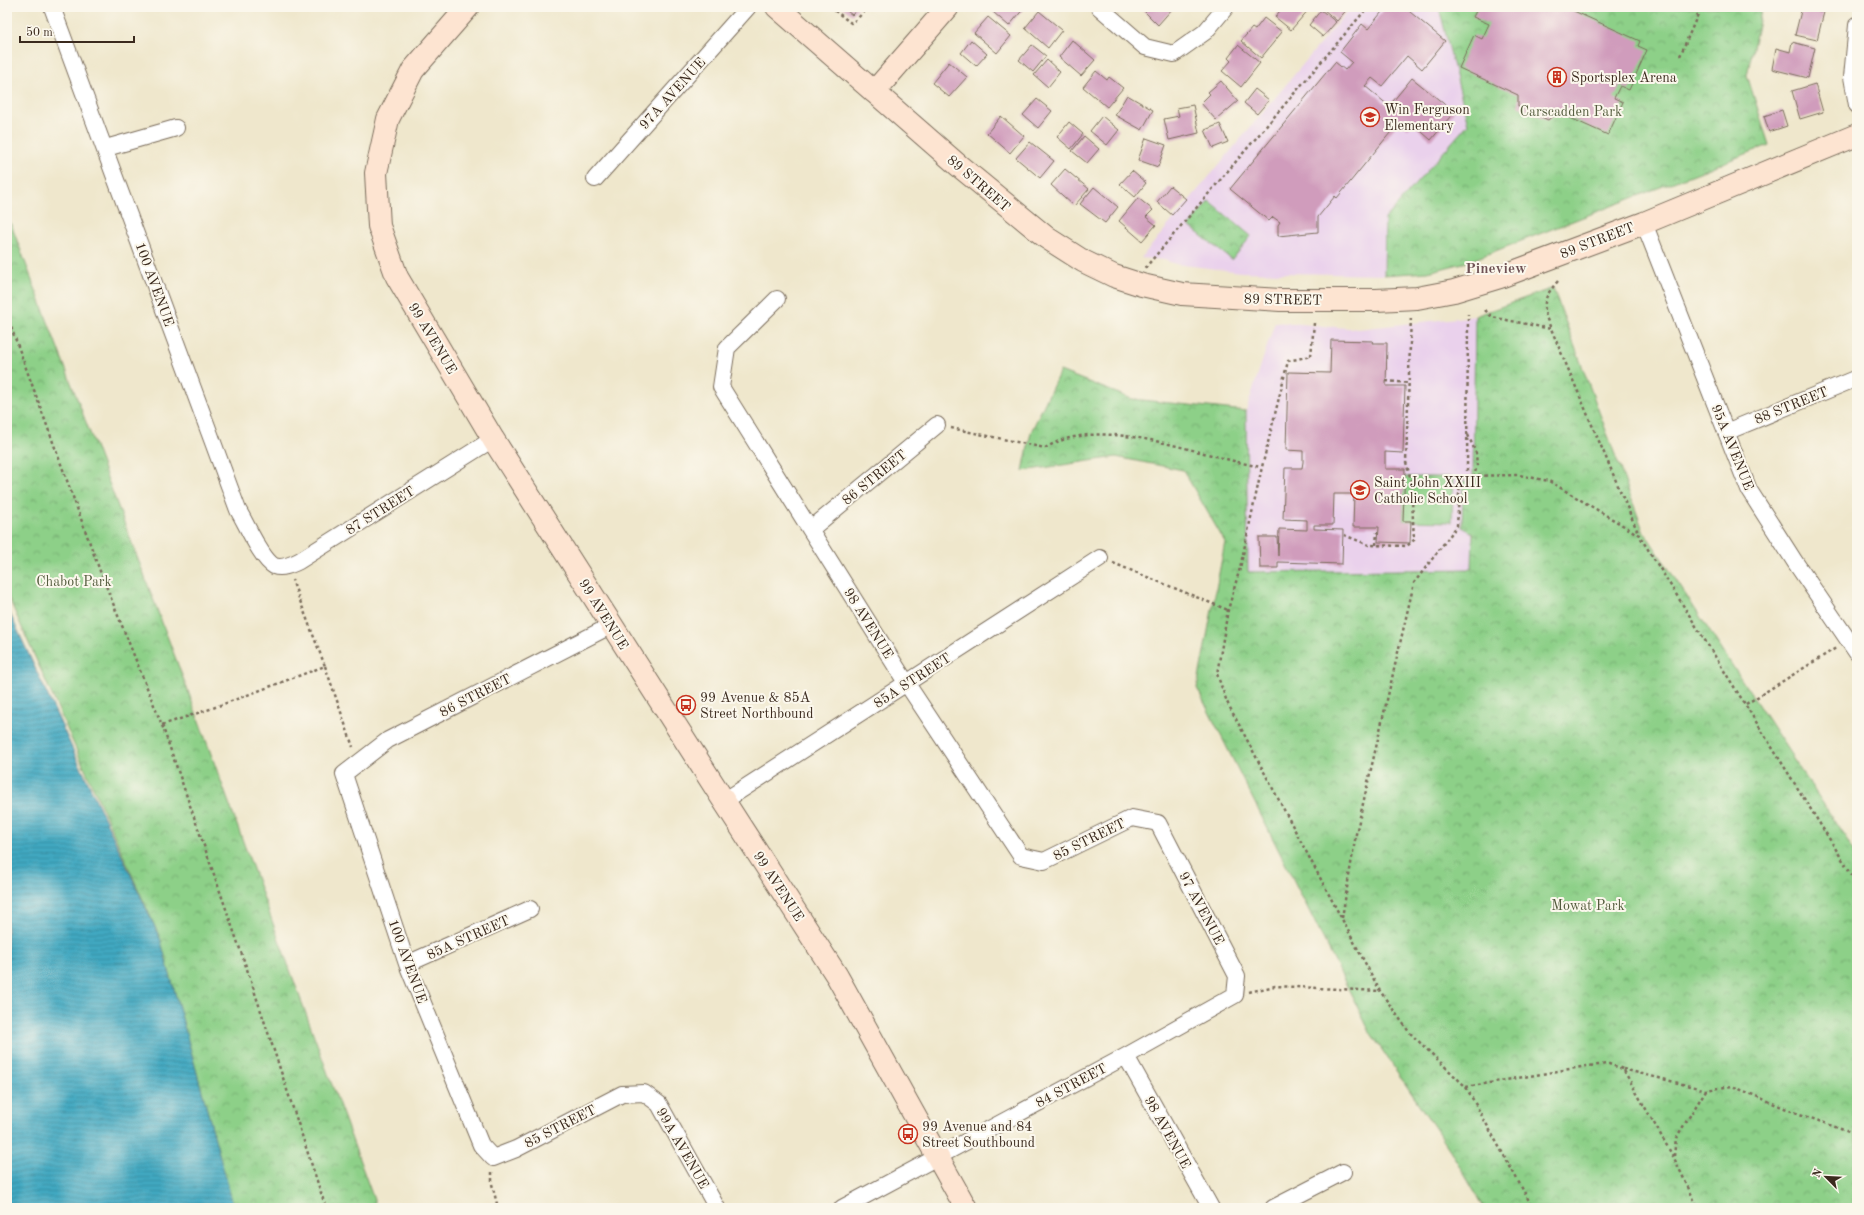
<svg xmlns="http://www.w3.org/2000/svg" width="1864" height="1215" font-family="'Old Standard TT',serif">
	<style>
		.built { fill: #ead1ec }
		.grass { fill: #8dd088; stroke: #647d53 }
		.park { fill: url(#park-crowns); stroke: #647d53 }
		.water { fill: url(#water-rules); stroke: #3e6970 }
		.building { fill: #d09cbc }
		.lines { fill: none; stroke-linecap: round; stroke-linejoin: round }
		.street-casing { stroke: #7a6c5b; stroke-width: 18 }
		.secondary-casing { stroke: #7a6c5b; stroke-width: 24 }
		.path { stroke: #7a6c5b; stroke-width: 2.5; stroke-dasharray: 3 3; stroke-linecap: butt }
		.street { stroke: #fff; stroke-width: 16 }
		.secondary { stroke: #fde4d1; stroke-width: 22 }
		.labels { text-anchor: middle; stroke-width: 4; stroke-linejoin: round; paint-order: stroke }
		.poi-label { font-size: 14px; fill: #3b2a1e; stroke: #fbf7ec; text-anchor: start }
		.street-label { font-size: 14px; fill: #3b2a1e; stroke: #fbf7ec }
		.park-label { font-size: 14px; fill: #545c3e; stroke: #fbf7ec }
		.neighbourhood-label { font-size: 15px; font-weight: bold; fill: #6f5255; stroke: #fbf7ec }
	</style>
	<defs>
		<pattern id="park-crowns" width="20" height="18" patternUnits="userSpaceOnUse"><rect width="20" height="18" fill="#8dd088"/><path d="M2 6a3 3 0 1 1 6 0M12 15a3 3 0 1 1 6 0" fill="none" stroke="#74a96f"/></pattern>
		<pattern id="water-rules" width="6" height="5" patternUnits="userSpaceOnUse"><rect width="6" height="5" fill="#41a8c1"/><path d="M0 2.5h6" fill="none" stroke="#38899c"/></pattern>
	</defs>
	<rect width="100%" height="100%" fill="#fbf7ec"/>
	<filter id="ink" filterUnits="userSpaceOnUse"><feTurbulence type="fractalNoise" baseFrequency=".025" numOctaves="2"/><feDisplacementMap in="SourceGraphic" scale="8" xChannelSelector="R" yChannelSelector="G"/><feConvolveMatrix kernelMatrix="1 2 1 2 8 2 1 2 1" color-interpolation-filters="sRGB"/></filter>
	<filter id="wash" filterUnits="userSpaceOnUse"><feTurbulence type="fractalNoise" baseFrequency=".012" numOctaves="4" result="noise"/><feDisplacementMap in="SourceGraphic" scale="16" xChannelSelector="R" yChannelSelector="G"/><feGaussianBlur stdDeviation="0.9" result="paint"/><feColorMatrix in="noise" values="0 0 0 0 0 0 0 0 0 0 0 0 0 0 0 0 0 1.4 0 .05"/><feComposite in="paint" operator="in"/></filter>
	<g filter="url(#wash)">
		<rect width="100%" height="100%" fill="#efe7cc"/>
		<!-- built -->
		<path class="built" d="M1351,7H1439L1468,124L1385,219L1384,275L1241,272L1176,264L1164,260L1141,258Z
			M1475,316L1472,569L1248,572L1246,411L1275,322L1359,329Z"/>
		<!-- grass -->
		<path class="grass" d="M1404,477H1453L1452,522L1403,521Z"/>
		<!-- park -->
		<path class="park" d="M1439,7H1762L1747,75L1769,145L1467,262L1428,272L1384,275L1385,219L1468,124Z
			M1209,201L1251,236L1232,260L1189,226Z
			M7,214L188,691L377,1208H234L160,938L7,594Z
			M1553,288L1643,530L1857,855V1208H1484L1450,1150L1370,1032L1197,688L1225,542L1183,470L1116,457L1023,471L1031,432L1060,371L1132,399L1246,411L1248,572L1472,569L1473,533L1462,527L1463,482L1473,481L1475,316Z"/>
		<!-- water -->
		<path class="water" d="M7,607L160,938L234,1208H7Z"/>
		<g id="blocks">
			<!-- building -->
			<path class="building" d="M842,7H859L852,15Z
				M997,7H1025L1009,26L993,12Z
				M1140,7H1172L1173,8L1158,25Z
				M1283,7H1308L1310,8L1291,30L1275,17Z
				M1325,7H1349L1337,21L1323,9Z
				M1386,7H1404L1445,41L1422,69L1407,56L1382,86L1372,78L1365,86L1389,106L1412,78L1454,112L1431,140L1413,124L1408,129L1399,122L1337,198L1335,196L1318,217V232L1278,236V225L1280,222L1273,217L1269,221L1230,189L1335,62L1345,70L1352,62L1340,52L1362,24L1368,29Z
				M1478,7H1565L1640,41L1638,46L1647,50L1629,90L1620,86L1614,98L1623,102L1608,135L1557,112L1548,120L1518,106V95L1459,68L1474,35L1482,39L1489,24L1473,17Z
				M1802,7L1824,12L1817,40L1795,35Z
				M1321,10L1336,22L1323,37L1309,25Z
				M1039,11L1062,30L1048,48L1025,28Z
				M988,17L1011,36L997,53L974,33Z
				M1264,18L1282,32L1261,58L1241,41L1252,28L1255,30Z
				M971,40L987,54L976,66L961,53Z
				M1072,40L1095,60L1081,76L1059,57Z
				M1792,42L1815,48L1808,78L1772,69L1776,48L1790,52Z
				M1032,45L1046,56L1033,72L1019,60Z
				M1238,45L1260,63L1241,87L1222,71L1231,61L1228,58Z
				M1047,60L1060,72L1048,87L1034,75Z
				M949,62L967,77L949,97L932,83Z
				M1096,71L1107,80L1109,77L1123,88L1107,107L1083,87Z
				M1221,81L1238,101L1216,120L1201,103L1210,94L1208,92Z
				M1815,84L1823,112L1800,119L1792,91Z
				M1255,89L1269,100L1257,114L1244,103Z
				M1127,95L1153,110L1142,130L1115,115Z
				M1037,99L1052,111L1038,128L1023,115Z
				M1193,105L1199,133L1169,140L1164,119L1179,116L1177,108Z
				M1782,110L1787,126L1769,132L1764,116Z
				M1001,116L1024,136L1010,153L987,133Z
				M1102,116L1119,130L1107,145L1090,131Z
				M1069,122L1083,134L1071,149L1057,137Z
				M1220,124L1228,142L1213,148L1205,130Z
				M1084,136L1099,149L1087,163L1072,151Z
				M1146,138L1166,145L1158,167L1138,160Z
				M1030,142L1054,161L1040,178L1016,158Z
				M1065,169L1089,189L1074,206L1051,185Z
				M1132,171L1146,183L1135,197L1120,184Z
				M1170,186L1186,199L1172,215L1157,202Z
				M1094,187L1118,207L1105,223L1080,204Z
				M1138,198L1153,210L1146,217L1156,225L1142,241L1119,221Z
				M1331,340L1373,341L1372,343H1387L1386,386H1405L1403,453L1385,452V469H1405L1403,521H1411L1410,543L1378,542L1379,527H1353L1354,494H1334L1333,525H1314V529L1343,530L1342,564L1278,562V568H1260L1259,537H1277L1278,556L1279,529L1307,530V520L1283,519L1285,468H1302L1303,462V451L1286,450L1288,372L1330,373Z"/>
		</g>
	</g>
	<g filter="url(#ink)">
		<use href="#blocks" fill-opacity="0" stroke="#7a6c5b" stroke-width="1"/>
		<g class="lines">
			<defs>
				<path id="street" d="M52,7L238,510C246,523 261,559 274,566C282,569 291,565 299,561L493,439
					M1099,7L1145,47L1174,54L1205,32L1226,7
					M1857,25L1852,77L1857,105
					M106,148L176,128
					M595,179L748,7
					M1644,223L1749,490L1795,562L1857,653
					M777,299L727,348L721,387L907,684L1021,856L1044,861L1132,818L1158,823L1237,976L1235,995L1126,1056L842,1208
					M1726,432L1857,378
					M811,529L937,425
					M612,625L388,740L344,774L407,964L481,1145L493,1158L516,1149L622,1094L644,1093L659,1104L717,1208
					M724,801L1100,558
					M407,964L530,909
					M1126,1056L1211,1208
					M1273,1208L1343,1172"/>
				<path id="secondary" d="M468,7L413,70L388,119L376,173L379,226L397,277L493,439L724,801L837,976L966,1208
					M777,7L958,165L1047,238L1083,261L1114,276L1142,285L1182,294L1280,300H1376L1417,298L1454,291L1500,277L1644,223L1857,135
					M874,92L948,7"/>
			</defs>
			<!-- street casing -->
			<use href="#street" class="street-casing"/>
			<!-- secondary casing -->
			<use href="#secondary" class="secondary-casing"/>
			<!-- path -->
			<path class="path" d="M830,7L851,23L857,19L868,7
				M1680,56L1701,7
				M1145,268L1368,7
				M1558,281C1547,294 1542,300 1546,317L1639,535
				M1485,310L1492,317L1551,329
				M7,316L100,571L162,725L249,975L326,1208
				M1314,323L1311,356L1288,361L1262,467L1240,568L1228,610L1217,674L1227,702L1380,991L1409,1032L1466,1087L1533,1208
				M1386,381L1409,383
				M951,428L1045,448C1103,413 1199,456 1261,467
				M1468,435L1476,453L1477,466L1474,476
				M1467,471L1468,314
				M1344,535L1369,545L1407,546L1414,540L1411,480L1406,462L1411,315
				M1376,545L1377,532
				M1113,563L1228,610
				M325,666L353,747
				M1746,704L1836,648
				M162,725L210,709L325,666L292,580
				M1342,918L1356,834L1414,583L1457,526L1460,479L1467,476L1519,475L1549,481L1639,535L1857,883
				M1249,992L1275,986L1380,991
				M1623,1069L1706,1090L1732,1086L1789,1110L1857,1135
				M1466,1087L1587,1066L1609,1064L1623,1069L1674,1158L1698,1208
				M1674,1156L1676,1138L1706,1090
				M492,1172V1184L498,1208"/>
			<!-- street -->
			<use href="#street" class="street"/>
			<!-- secondary -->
			<use href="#secondary" class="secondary"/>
		</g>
	</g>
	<!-- icons -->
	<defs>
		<symbol id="building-ring" viewBox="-11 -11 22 22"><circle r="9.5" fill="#fbf7ec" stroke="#c8321e" stroke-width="1.5"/><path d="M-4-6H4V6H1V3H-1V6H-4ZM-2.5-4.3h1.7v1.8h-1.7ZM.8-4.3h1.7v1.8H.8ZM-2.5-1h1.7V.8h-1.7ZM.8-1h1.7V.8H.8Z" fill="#c8321e"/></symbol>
		<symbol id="school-ring" viewBox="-11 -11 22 22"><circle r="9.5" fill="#fbf7ec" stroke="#c8321e" stroke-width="1.5"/><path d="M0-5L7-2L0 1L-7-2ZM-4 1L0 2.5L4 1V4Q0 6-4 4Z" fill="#c8321e"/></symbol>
		<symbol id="bus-ring" viewBox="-11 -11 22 22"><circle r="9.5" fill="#fbf7ec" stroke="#c8321e" stroke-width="1.5"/><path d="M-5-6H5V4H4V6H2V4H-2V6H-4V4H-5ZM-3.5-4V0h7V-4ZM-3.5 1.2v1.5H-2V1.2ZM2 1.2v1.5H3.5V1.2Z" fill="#c8321e"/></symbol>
	</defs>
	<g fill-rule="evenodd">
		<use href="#building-ring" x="1546" y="66" width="22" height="22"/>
		<use href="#school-ring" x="1359" y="106" width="22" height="22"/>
		<use href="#school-ring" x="1349" y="479" width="22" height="22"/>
		<use href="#bus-ring" x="675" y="694" width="22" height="22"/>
		<use href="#bus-ring" x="897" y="1123" width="22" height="22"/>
	</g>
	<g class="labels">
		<!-- poi labels -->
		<g class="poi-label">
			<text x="1571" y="82">Sportsplex Arena</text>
			<text x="1384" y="114">Win Ferguson<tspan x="1384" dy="16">Elementary</tspan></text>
			<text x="1374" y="487">Saint John XXIII<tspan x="1374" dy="16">Catholic School</tspan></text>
			<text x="700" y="702">99 Avenue &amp; 85A<tspan x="700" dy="16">Street Northbound</tspan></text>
			<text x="922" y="1131">99 Avenue and 84<tspan x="922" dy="16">Street Southbound</tspan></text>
		</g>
		<!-- street labels -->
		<g class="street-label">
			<text transform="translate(672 93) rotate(-48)" y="5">97A AVENUE</text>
			<text transform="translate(979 183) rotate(41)" y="5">89 STREET</text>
			<text transform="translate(1597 240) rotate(-21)" y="5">89 STREET</text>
			<text transform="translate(155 284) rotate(70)" y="5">100 AVENUE</text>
			<text transform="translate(1283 299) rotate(1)" y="5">89 STREET</text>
			<text transform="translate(433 338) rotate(59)" y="5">99 AVENUE</text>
			<text transform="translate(1791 405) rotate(-22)" y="5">88 STREET</text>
			<text transform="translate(1733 447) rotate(68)" y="5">95A AVENUE</text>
			<text transform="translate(874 477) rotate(-39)" y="5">86 STREET</text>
			<text transform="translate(380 510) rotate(-32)" y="5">87 STREET</text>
			<text transform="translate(604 614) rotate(58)" y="5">99 AVENUE</text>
			<text transform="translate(869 623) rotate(58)" y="5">98 AVENUE</text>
			<text transform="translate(912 680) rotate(-33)" y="5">85A STREET</text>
			<text transform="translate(475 695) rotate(-27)" y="5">86 STREET</text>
			<text transform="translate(1089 839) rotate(-26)" y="5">85 STREET</text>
			<text transform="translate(779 886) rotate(57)" y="5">99 AVENUE</text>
			<text transform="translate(1202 908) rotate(62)" y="5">97 AVENUE</text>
			<text transform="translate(468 937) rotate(-24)" y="5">85A STREET</text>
			<text transform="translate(408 961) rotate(70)" y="5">100 AVENUE</text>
			<text transform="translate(1071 1085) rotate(-28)" y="5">84 STREET</text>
			<text transform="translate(560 1126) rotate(-27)" y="5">85 STREET</text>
			<text transform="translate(1168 1132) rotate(61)" y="5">98 AVENUE</text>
			<text transform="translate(683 1148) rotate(60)" y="5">99A AVENUE</text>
		</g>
		<!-- park labels -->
		<g class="park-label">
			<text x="1571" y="116">Carscadden Park</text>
			<text x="74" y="586">Chabot Park</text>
			<text x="1588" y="910">Mowat Park</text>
		</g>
		<!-- neighbourhood labels -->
		<g class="neighbourhood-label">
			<text x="1496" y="273">Pineview</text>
		</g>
	</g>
	<!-- margin -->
	<rect width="1864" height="1215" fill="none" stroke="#fbf7ec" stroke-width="24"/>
	<!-- north arrow -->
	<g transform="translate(1826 1177) rotate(294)" stroke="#fbf7ec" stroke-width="3" paint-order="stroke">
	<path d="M0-3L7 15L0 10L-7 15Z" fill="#3b2a1e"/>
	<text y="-6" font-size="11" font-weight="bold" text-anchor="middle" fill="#3b2a1e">N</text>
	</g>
	<!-- scale -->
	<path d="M20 36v6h114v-6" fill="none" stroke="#3b2a1e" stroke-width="2"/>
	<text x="26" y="36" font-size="12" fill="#3b2a1e" stroke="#fbf7ec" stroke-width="3" paint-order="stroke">50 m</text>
</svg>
